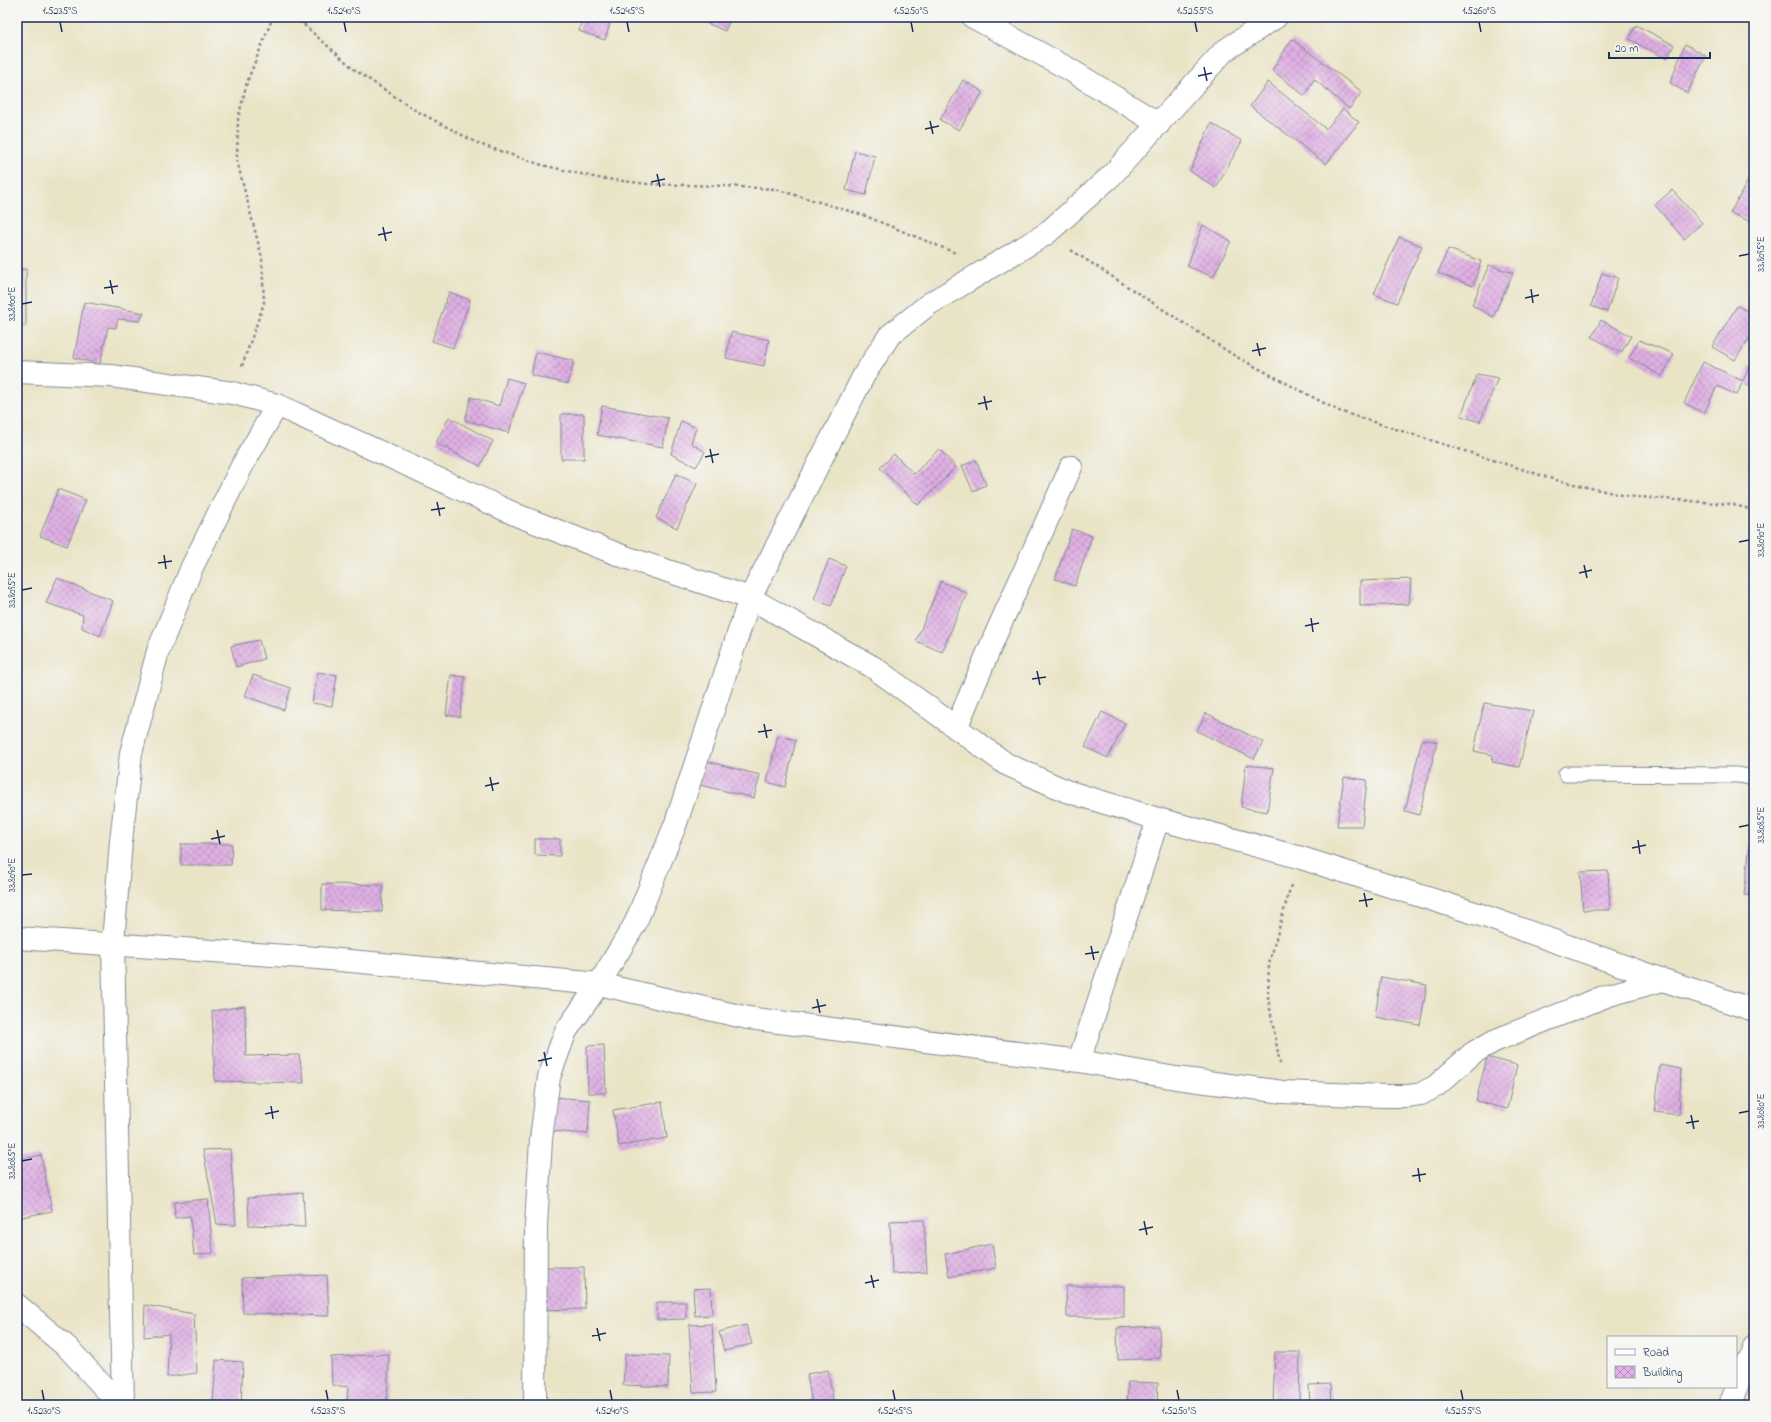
<svg xmlns="http://www.w3.org/2000/svg" width="1771" height="1422" font-family="'Indie Flower',sans-serif">
	<style>
		.building { fill: url(#building-cross-hatch) }
		.lines { fill: none; stroke-linecap: round; stroke-linejoin: round }
		.service-casing { stroke: #828a92; stroke-width: 17 }
		.minor-casing { stroke: #828a92; stroke-width: 24 }
		.path { stroke: #828a92; stroke-width: 2.5; stroke-dasharray: 3 3; stroke-linecap: butt }
		.service { stroke: #fff; stroke-width: 15 }
		.minor { stroke: #fff; stroke-width: 22 }
		.ticks { fill: none; stroke: #1b2f5e; stroke-width: 1.5 }
		.neatline { fill: none; stroke: #1b2f5e; stroke-width: 1.5 }
		.ticks-label { font-size: 10px; text-anchor: middle; fill: #1b2f5e }
	</style>
	<defs>
		<pattern id="building-cross-hatch" width="8" height="8" patternUnits="userSpaceOnUse"><rect width="8" height="8" fill="#e0b0e4"/><path d="M0 0l8 8M0 8l8-8" fill="none" stroke="#b590bc"/></pattern>
	</defs>
	<rect width="100%" height="100%" fill="#f6f6f2"/>
	<filter id="ink" filterUnits="userSpaceOnUse"><feTurbulence type="fractalNoise" baseFrequency=".025" numOctaves="2"/><feDisplacementMap in="SourceGraphic" scale="8" xChannelSelector="R" yChannelSelector="G"/><feConvolveMatrix kernelMatrix="1 2 1 2 8 2 1 2 1" color-interpolation-filters="sRGB"/></filter>
	<filter id="wash" filterUnits="userSpaceOnUse"><feTurbulence type="fractalNoise" baseFrequency=".012" numOctaves="4" result="noise"/><feDisplacementMap in="SourceGraphic" scale="16" xChannelSelector="R" yChannelSelector="G"/><feGaussianBlur stdDeviation="0.9" result="paint"/><feColorMatrix in="noise" values="0 0 0 0 0 0 0 0 0 0 0 0 0 0 0 0 0 1.4 0 .05"/><feComposite in="paint" operator="in"/></filter>
	<g filter="url(#wash)">
		<rect width="100%" height="100%" fill="#eae4c7"/>
		<g id="blocks">
			<!-- building -->
			<path class="building" d="M583,17H603L611,20L605,40L579,31Z
				M693,17H731L725,31Z
				M1636,25L1674,45L1667,59L1629,39Z
				M1292,39L1362,92L1349,109L1314,79L1305,96L1272,70Z
				M1685,44L1706,56L1687,93L1670,83Z
				M963,80L983,92L959,130L940,120Z
				M1268,82L1326,129L1343,109L1359,122L1326,164L1250,106Z
				M1211,123L1242,141L1216,188L1190,171Z
				M855,151L875,156L866,195L846,190Z
				M1754,170V223L1730,213Z
				M1672,190L1702,223L1684,239L1655,205Z
				M1203,225L1231,241L1213,277L1187,266Z
				M1399,237L1422,246L1397,303L1374,294Z
				M1448,249L1481,261L1473,286L1438,273Z
				M1489,265L1513,273L1493,317L1472,305Z
				M26,269V326H17V270Z
				M1602,273L1618,278L1607,312L1591,306Z
				M449,292L470,300L453,348L432,341Z
				M84,302L144,313L140,321L118,319L116,328L108,327L100,364L74,358Z
				M1737,306L1754,314V331L1735,360L1712,347Z
				M1601,320L1631,336L1621,353L1592,337Z
				M731,332L769,340L764,366L726,358Z
				M1639,340L1674,354L1662,376L1629,358Z
				M536,352L574,361L568,384L531,375Z
				M1703,362L1743,381L1750,365L1754,367V388L1742,383L1737,395L1717,386L1704,413L1684,403Z
				M1477,374L1498,378L1480,422L1461,416Z
				M507,378L524,383L509,433L465,420L471,397L499,406Z
				M602,406L668,418L663,447L597,435Z
				M561,414H584V459H561Z
				M449,417L493,441L480,466L436,443Z
				M681,421L696,428L691,443L705,452L696,467L671,454Z
				M939,449L956,467L918,505L880,468L894,454L914,474Z
				M976,460L986,485L973,491L962,466Z
				M676,474L697,484L677,528L656,518Z
				M58,489L86,500L67,546L40,536Z
				M1072,529L1092,536L1075,586L1055,579Z
				M829,559L846,566L831,606L814,599Z
				M57,578L113,601L100,636L82,628L83,615L46,603Z
				M1411,579L1409,604L1360,606V581Z
				M941,581L967,593L942,652L916,641Z
				M259,640L264,659L236,667L231,646Z
				M318,672L337,675L332,706L312,703Z
				M253,675L291,688L284,710L245,696Z
				M451,675L465,677L460,717L446,715Z
				M1484,703L1533,711L1519,767L1492,762L1493,755L1474,751Z
				M1102,712L1125,723L1108,758L1085,747Z
				M1206,713L1263,742L1254,759L1197,731Z
				M778,735L796,740L785,787L767,782Z
				M1422,739L1437,742L1419,815L1405,811Z
				M706,761L760,775L754,798L700,785Z
				M1246,765L1274,768L1267,812L1241,807Z
				M1344,777L1367,780L1362,826H1337Z
				M535,839H560V856L535,855Z
				M181,844H232L231,865H181Z
				M1750,844H1754V896L1744,895Z
				M1608,871L1610,910H1583L1580,872Z
				M322,884L383,885L382,912L322,910Z
				M1381,977L1427,985L1420,1025L1375,1017Z
				M245,1006L246,1056L299,1055L304,1083L215,1081L212,1011Z
				M604,1045L606,1093H588L587,1046Z
				M1487,1057L1517,1065L1507,1109L1476,1101Z
				M1660,1065L1681,1069L1679,1115L1655,1112Z
				M554,1097L590,1100L588,1134L551,1131Z
				M662,1102L667,1138L619,1146L613,1110Z
				M230,1149L236,1225L217,1224L203,1150Z
				M41,1155L52,1211L17,1218V1160Z
				M303,1193L305,1227L249,1225L248,1198Z
				M208,1199L213,1253L194,1255L190,1216L175,1218L174,1202Z
				M924,1220L927,1272L892,1274L890,1221Z
				M992,1244L996,1268L949,1277L945,1254Z
				M536,1267H584L585,1309L537,1310Z
				M327,1275L329,1316L243,1313L242,1278Z
				M1066,1286H1124V1317H1067Z
				M711,1288L712,1315L695,1316L693,1289Z
				M657,1302H686V1319L657,1320Z
				M145,1305L194,1314L197,1373L167,1377L169,1334L144,1337Z
				M712,1324L716,1392L693,1393L689,1325Z
				M746,1325L752,1344L724,1351L719,1332Z
				M1159,1326L1160,1358L1118,1360L1117,1328Z
				M1275,1352H1300L1299,1405H1273Z
				M389,1354L387,1405H347L348,1387L332,1385L331,1357Z
				M625,1354L669,1356L668,1387L623,1385Z
				M216,1360L243,1362L241,1405H213Z
				M828,1370L834,1405H812L807,1374Z
				M1128,1382L1158,1383L1157,1405H1127Z
				M1331,1384L1332,1405H1310L1309,1385Z"/>
		</g>
	</g>
	<g filter="url(#ink)">
		<use href="#blocks" fill-opacity="0" stroke="#828a92" stroke-width="1"/>
		<g class="lines">
			<defs>
				<path id="service" d="M1566,774L1738,775L1754,778"/>
				<path id="minor" d="M973,17L1067,68L1159,124
					M17,372L111,376L233,393L277,405L519,516L625,557L750,598L873,667L1006,764L1066,791L1158,819L1298,857L1484,916L1663,980L1754,1010
					M956,728L995,636L1071,467
					M17,938L318,958L599,984L748,1018L1079,1061L1176,1078L1283,1092L1384,1096H1408L1421,1094L1436,1086L1473,1053L1494,1041L1606,996L1663,980
					M1079,1061L1158,819
					M17,1305L68,1348L120,1405
					M123,1405L113,943L121,841L131,753L158,651L192,567L242,466L277,405
					M535,1405L536,1226L541,1139L549,1077L566,1031L599,984L635,924L676,823L750,598L864,375L889,336L929,304L1046,234L1111,176L1224,51L1276,17
					M1730,1405L1739,1379L1754,1347"/>
			</defs>
			<!-- service casing -->
			<use href="#service" class="service-casing"/>
			<!-- minor casing -->
			<use href="#minor" class="minor-casing"/>
			<!-- path -->
			<path class="path" d="M295,17L355,70L415,110L479,144L542,165L598,178L648,184L725,186L775,189L863,215L958,254
				M302,17L305,25
				M1071,250L1235,356L1339,411L1556,480L1626,496L1730,504L1754,510
				M242,366L264,303L262,258L237,161L238,119L247,82L273,17
				M1280,1064L1268,998L1269,964L1291,885"/>
			<!-- service -->
			<use href="#service" class="service"/>
			<!-- minor -->
			<use href="#minor" class="minor"/>
		</g>
	</g>
	<!-- ticks -->
	<path class="ticks" d="M60,22L62,32M344,22L346,32M627,22L629,32M911,22L913,32M1195,22L1197,32M1479,22L1481,32M1204,67L1207,81M1198,76L1212,73M930,121L933,134M925,129L939,126M657,174L660,187M651,182L665,179M383,227L386,241M378,235L392,232M1739,256L1749,254M110,280L113,294M104,288L118,286M1531,289L1533,303M1525,298L1539,295M22,304L32,302M1257,343L1260,356M1252,351L1266,348M984,396L987,410M978,404L992,401M710,449L713,463M705,457L719,454M437,502L440,516M431,510L445,508M1739,542L1749,540M164,555L166,569M158,563L172,561M1584,565L1587,578M1579,573L1592,570M22,590L32,588M1311,618L1313,632M1305,626L1319,623M1037,671L1040,685M1032,679L1046,677M764,724L767,738M758,732L772,730M490,777L493,791M485,786L499,783M1739,827L1749,825M217,830L220,844M211,839L225,836M1638,840L1640,854M1632,848L1646,845M22,875L32,874M1364,893L1367,907M1359,901L1373,899M1091,946L1094,960M1085,954L1099,952M817,999L820,1013M812,1008L826,1005M544,1052L547,1066M538,1061L552,1058M271,1106L273,1119M1739,1113L1749,1111M265,1114L279,1111M1691,1115L1694,1129M1686,1123L1699,1121M22,1161L32,1159M1418,1168L1420,1182M1412,1176L1426,1174M1144,1221L1147,1235M1139,1230L1153,1227M871,1275L874,1288M865,1283L879,1280M597,1328L600,1341M592,1336L606,1333M42,1390L44,1400M326,1390L328,1400M610,1390L612,1400M893,1390L895,1400M1177,1390L1179,1400M1461,1390L1463,1400"/>
	<!-- margin -->
	<rect width="1771" height="1422" fill="none" stroke="#f6f6f2" stroke-width="44"/>
	<!-- legend -->
	<rect x="1607" y="1336" width="130" height="52" fill="#f6f6f2" stroke="#9ea6b7"/>
	<rect x="1615" y="1349" width="20" height="6" fill="#ffffff" stroke="#9ea6b7"/>
	<text x="1643" y="1356" font-size="12" fill="#1b2f5e">Road</text>
	<rect x="1615" y="1366" width="20" height="12" fill="url(#building-cross-hatch)" stroke="#9ea6b7"/>
	<text x="1643" y="1376" font-size="12" fill="#1b2f5e">Building</text>
	<!-- scale -->
	<path d="M1609 52v6h101v-6" fill="none" stroke="#1b2f5e" stroke-width="2"/>
	<text x="1615" y="52" font-size="12" fill="#1b2f5e" stroke="#f6f6f2" stroke-width="3" paint-order="stroke">20 m</text>
	<rect x="22" y="22" width="1727" height="1378" class="neatline"/>
	<g class="ticks-label">
		<text x="60" y="14">1.5235°S</text>
		<text x="344" y="14">1.5240°S</text>
		<text x="627" y="14">1.5245°S</text>
		<text x="911" y="14">1.5250°S</text>
		<text x="1195" y="14">1.5255°S</text>
		<text x="1479" y="14">1.5260°S</text>
		<text transform="translate(1760 254) rotate(-90)" y="4">33.8095°E</text>
		<text transform="translate(11 304) rotate(-90)" y="4">33.8100°E</text>
		<text transform="translate(1760 540) rotate(-90)" y="4">33.8090°E</text>
		<text transform="translate(11 590) rotate(-90)" y="4">33.8095°E</text>
		<text transform="translate(1760 825) rotate(-90)" y="4">33.8085°E</text>
		<text transform="translate(11 875) rotate(-90)" y="4">33.8090°E</text>
		<text transform="translate(1760 1111) rotate(-90)" y="4">33.8080°E</text>
		<text transform="translate(11 1161) rotate(-90)" y="4">33.8085°E</text>
		<text x="44" y="1414">1.5230°S</text>
		<text x="328" y="1414">1.5235°S</text>
		<text x="612" y="1414">1.5240°S</text>
		<text x="895" y="1414">1.5245°S</text>
		<text x="1179" y="1414">1.5250°S</text>
		<text x="1463" y="1414">1.5255°S</text>
	</g>
</svg>
